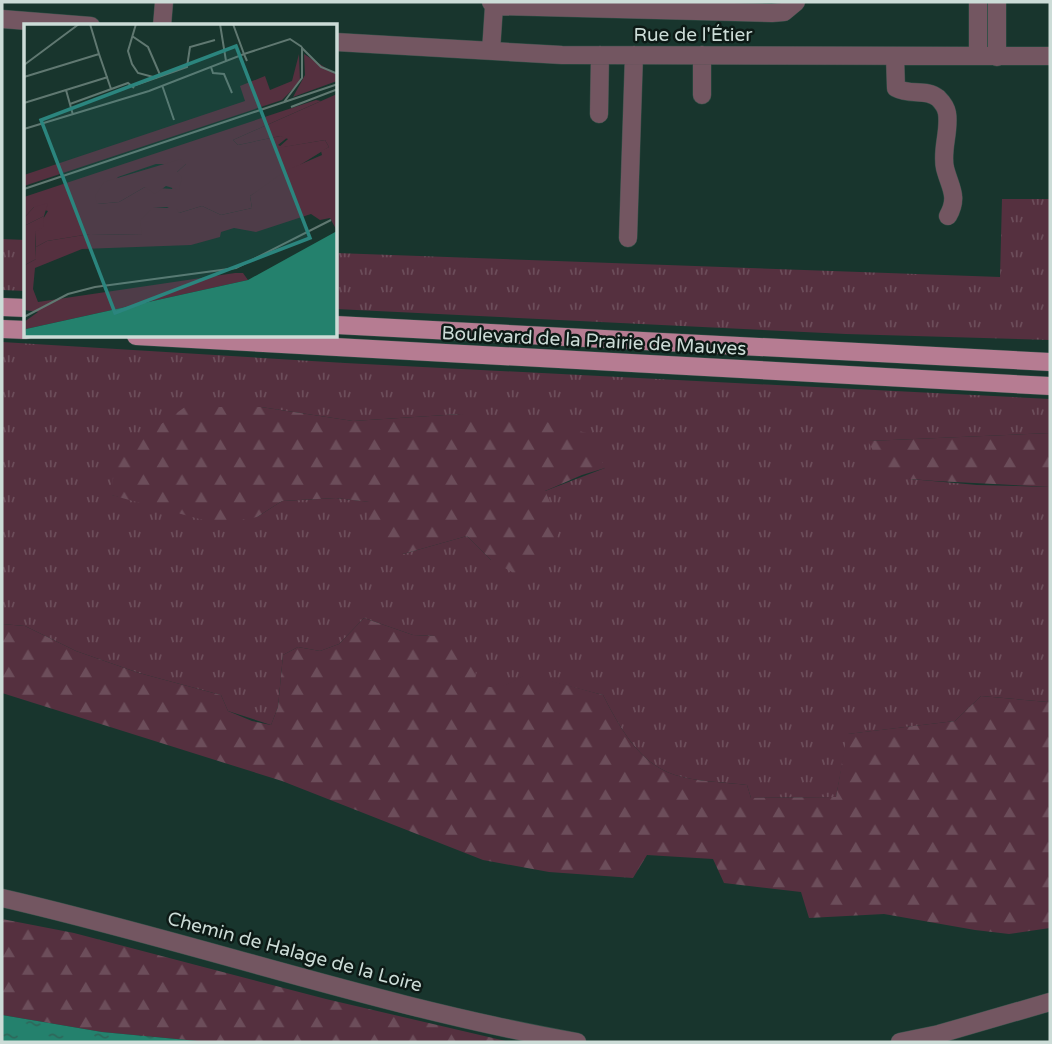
<svg xmlns="http://www.w3.org/2000/svg" width="1052" height="1044" font-family="'Varela Round',sans-serif">
	<style>
		.grass { fill: url(#grass-tufts); fill-rule: evenodd }
		.forest { fill: url(#forest-firs) }
		.water { fill: url(#water-ripples) }
		.lines { fill: none; stroke-linecap: round; stroke-linejoin: round }
		.minor-casing { stroke: #355048; stroke-width: 19 }
		.major-casing { stroke: #355048; stroke-width: 19 }
		.minor { stroke: #735661; stroke-width: 18 }
		.major { stroke: #b67c92; stroke-width: 18 }
		.labels { text-anchor: middle; stroke-width: 5; stroke-linejoin: round; paint-order: stroke }
		.street-label { font-size: 19px; fill: #ccdcd7; stroke: #0d1a16 }
		.inset-road { fill: none; stroke: #607871; stroke-width: 2 }
		.view { fill: #2b857e; fill-opacity: 0.15; stroke: #2b857e; stroke-width: 3.5 }
		.inset-edge { fill: none; stroke: #ccdcd7; stroke-width: 3.5 }
	</style>
	<defs>
		<pattern id="grass-tufts" width="24" height="20" patternUnits="userSpaceOnUse" patternTransform="scale(1.75)"><rect width="24" height="20" fill="#55303f"/><path d="M3 7l-1-3M5 7V3M7 7l1-3M15 17l-1-3M17 17v-4M19 17l1-3" fill="none" stroke="#6c4d5a"/></pattern>
		<pattern id="forest-firs" width="22" height="20" patternUnits="userSpaceOnUse" patternTransform="scale(1.75)"><rect width="22" height="20" fill="#55303f"/><path d="M5 1l3.5 6h-7zM16 11l3.5 6h-7z" fill="#6c4d5a"/></pattern>
		<pattern id="water-ripples" width="26" height="14" patternUnits="userSpaceOnUse" patternTransform="scale(1.75)"><rect width="26" height="14" fill="#24816d"/><path d="M2 4q2-2 4 0t4 0M15 11q2-2 4 0t4 0" fill="none" stroke="#2e685b"/></pattern>
	</defs>
	<rect width="100%" height="100%" fill="#18352d"/>
	<!-- grass -->
	<path class="grass" d="M1002,199H1050V340L846,334L336,309V253L1000,277Z
		M2,239L26,240V291L2,290Z
		M2,342L345,363L1050,399V433L869,441L910,479L977,485L1050,487V698L1048,702L981,696L955,721L848,734L836,797L751,798L747,785C725,782 696,782 675,775C639,764 619,726 603,695L526,675C514,681 500,691 485,688C471,685 445,648 435,636L413,635L364,618L339,644L320,651L298,647L283,655L278,707L271,725L228,711L221,695L139,673L76,651L25,626L2,624ZM261,407L353,421L461,414L605,468L545,491L491,560L467,536L403,554L370,502L336,498L282,501L257,517L148,504L112,495Z"/>
	<!-- forest -->
	<path class="forest" d="M185,407H261L353,421L461,414L529,417L590,434L605,468L582,475L545,491L561,526L551,554L522,578L491,560L467,536L403,554L368,533L369,502L336,498L282,501L257,517L218,524L111,495L116,456Z
		M1050,433V487L935,481L910,479L884,472L868,441Z
		M364,618L413,635L435,636L477,657L475,681C492,694 509,684 526,674L603,695C619,726 639,764 675,775C697,782 724,782 747,785L751,798L836,797L847,734L955,721L981,696L1048,702L1050,698V928L1009,934L975,930L884,914L809,918L801,892L724,883L713,859L647,855L633,878L549,872L483,860L282,781L2,693V624L25,626L76,651L139,673L221,695L228,711L252,721L271,725L278,707L283,655L298,647L320,651L339,644Z
		M2,919L74,933L326,999L510,1042H208L102,1032L2,1015Z"/>
	<!-- water -->
	<path class="water" d="M2,1015L102,1032L208,1042H2Z"/>
	<g class="lines">
		<defs>
			<path id="minor" d="M997,2V57
				M494,6L772,13L784,12L796,2
				M2,19L91,26
				M162,26L164,2
				M336,42L562,55L1050,56
				M491,51L494,6L491,2
				M702,55V95
				M895,56L896,88C910,96 926,88 938,98C942,102 946,107 947,113C950,131 941,150 945,168C950,188 959,196 948,216
				M978,56V2
				M599,114L600,55
				M628,238L634,55
				M2,898C194,942 383,1008 577,1042
				M900,1042L939,1034L1050,1002"/>
			<path id="major" d="M2,307L26,308
				M336,325L1050,362
				M2,329L26,330
				M136,336L1050,386"/>
		</defs>
		<!-- minor casing -->
		<use href="#minor" class="minor-casing"/>
		<!-- major casing -->
		<use href="#major" class="major-casing"/>
		<!-- minor -->
		<use href="#minor" class="minor"/>
		<!-- major -->
		<use href="#major" class="major"/>
	</g>
	<g class="labels">
		<!-- street labels -->
		<g class="street-label">
			<text x="693" y="41">Rue de l'Étier</text>
			<text transform="translate(594 340) rotate(3)" y="7">Boulevard de la Prairie de Mauves</text>
			<text transform="translate(295 951) rotate(15)" y="7">Chemin de Halage de la Loire</text>
		</g>
	</g>
	<!-- overview -->
	<g transform="translate(24 24)">
		<rect width="313" height="313" fill="#18352d"/>
		<path d="M275,30L276,58L258,76L0,162V151L221,77L216,62L241,52L246,66L268,57ZM280,30L313,51V57L269,73L281,51ZM292,76L297,77L209,116L214,121L256,112L264,113L254,121L258,123L301,116L305,123L226,172L228,184L197,191L178,182L155,189L143,183L129,184L119,211L66,210L23,217L12,223L11,208L24,187L10,183L0,194V173ZM132,140H162L153,148L148,165L121,163L95,178L73,180L94,153Z" fill="#55303f" fill-rule="evenodd"/>
		<path d="M313,70V207L306,194L296,196L287,190L232,208L210,204L197,208L196,213L167,221L58,225L11,244L9,265L14,278L211,249H219L224,256L2,305L0,298L14,288L0,286L1,241L12,235V223L23,217L66,210L118,211L116,197L128,184H152L155,189L178,182L197,191L228,184L226,172L261,147L298,131L297,127L305,123L301,116L254,124L264,115L256,112L214,121L209,116ZM157,135L162,140L153,148L158,153L155,166L142,162L131,170L121,163L95,178L73,180L71,172L80,158ZM24,179L20,192L0,202V194L10,183Z" fill="#55303f"/>
		<path d="M20,192L19,203L11,208L12,235L1,241L0,286V202Z" fill="#55303f"/>
		<path d="M313,207V313H0L2,305L224,256Z" fill="#24816d"/>
		<path class="inset-road" d="M66,0L75,30M112,0L104,27L108,40L114,49L133,54M196,0L202,37M209,0L220,30L266,15L278,23M108,12L124,23L137,53M278,24L297,43L314,50M0,41L55,0M187,43L189,49L200,50L208,69M0,53L75,30L87,65M138,61L150,96M109,62L163,43L166,23L191,16M42,66L49,91M260,78L278,54V23M0,79L84,53M46,80L104,59L110,64M267,83L314,65M0,105L125,67L220,30L223,37M0,165L314,60M0,293L44,270L71,263L212,244L307,196"/>
		<path class="view" d="M212,22L286,214L91,289L17,96Z"/>
		<rect width="313" height="313" class="inset-edge"/>
	</g>
	<!-- border -->
	<rect width="1052" height="1044" fill="none" stroke="#ccdcd7" stroke-width="7"/>
</svg>
